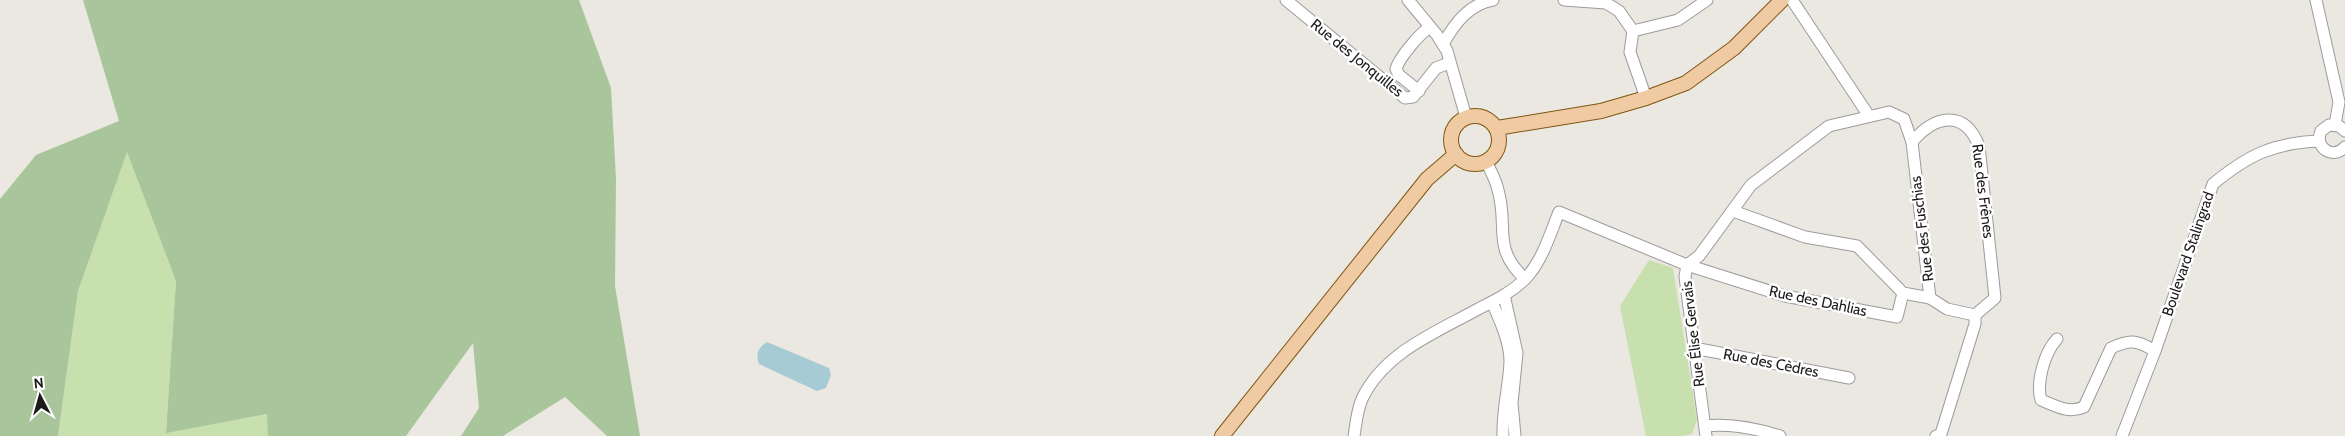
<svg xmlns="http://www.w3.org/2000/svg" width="2345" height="436" font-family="Cabin,sans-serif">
<rect width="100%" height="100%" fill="#ebe7e1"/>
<g fill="#c8e0ad">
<path d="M 127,151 L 176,281 L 166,432 L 268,414 L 268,436 L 58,436 L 78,291 Z"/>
<path d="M 1649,260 L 1673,268 L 1697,420 L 1692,434 L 1683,436 L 1646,436 L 1620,306 Z"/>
</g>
<path fill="#a9c59b" d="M 83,0 L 579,0 L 611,88 L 616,179 L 615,286 L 640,436 L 607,436 L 565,397 L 503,436 L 461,436 L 479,408 L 473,343 L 406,436 L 268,436 L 267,414 L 166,433 L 176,281 L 127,152 L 78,291 L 58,436 L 0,436 L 0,199 L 36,155 L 119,121 Z"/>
<path fill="#a7cbd4" d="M 767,342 L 829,368 L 831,375 L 826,388 L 817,391 L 759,364 C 755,355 759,346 767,342 Z"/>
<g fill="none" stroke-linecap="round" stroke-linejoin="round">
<g stroke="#9c9c9c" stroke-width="13">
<g id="minor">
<path d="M 1286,0 L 1405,98 L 1413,97 L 1436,68 L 1449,63"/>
<path d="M 1408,0 L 1437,35 L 1447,51 L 1466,117"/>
<path d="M 1564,0 L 1606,3 L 1619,11 L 1633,31 L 1630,52 L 1646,98"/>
<path d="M 1792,0 L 1869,116"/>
<path d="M 2316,0 L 2339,102 L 2335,125"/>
<path d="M 1633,31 L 1678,20 L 1707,0"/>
<path d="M 1443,44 C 1455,23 1469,4 1493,0"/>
<path d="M 1419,91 L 1399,75 L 1396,69 C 1399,58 1420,33 1430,27"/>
<path d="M 2345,131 L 2339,126 L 2329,125 L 2321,131 C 2314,148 2333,160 2345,147"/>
<path d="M 1912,142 C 1934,116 1964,108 1979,146 L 1995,298 L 1975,315"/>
<path d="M 1486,161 C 1490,170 1496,180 1498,190 C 1509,227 1491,247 1525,279"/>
<path d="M 1733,211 L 1805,237 L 1857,246 L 1903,293 L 1930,298"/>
<path d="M 1504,295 L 1517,353 L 1512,403 L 1515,436"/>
<path d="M 1492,302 C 1500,321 1510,341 1510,362 C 1509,387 1502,410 1503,436"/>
<path d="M 2057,339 C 2044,353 2036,383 2041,400 C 2056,406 2068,414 2084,407 L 2111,348 C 2130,339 2137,340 2155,351"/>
<path d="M 1694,348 L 1849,378"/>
<path d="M 1705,426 C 1731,423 1755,428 1780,436"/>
<path d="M 1354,436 C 1356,424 1357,410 1362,399 C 1384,352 1437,332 1480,308 C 1496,300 1512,292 1525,279 C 1542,262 1550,234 1559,212 L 1687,265 L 1785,296 L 1897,317 L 1903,293"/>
<path d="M 1706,436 L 1685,277 L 1687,265 L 1699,256 L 1751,185 L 1829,126 L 1889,112 L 1904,119 L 1912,142 L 1930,298 L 1947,309 L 1975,315"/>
<path d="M 1936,436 L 1941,434 L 1975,324 L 1975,315"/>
<path d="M 2122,436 L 2155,351 L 2213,184 C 2248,155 2273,143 2319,141"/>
</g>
</g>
<g stroke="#7f5612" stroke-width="16">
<g id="major">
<circle cx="1475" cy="140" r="24"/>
<path d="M 1497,128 L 1601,111 L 1646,98 L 1686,83 L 1734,48 L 1782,0"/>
<path d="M 1222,436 L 1427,179 L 1456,154"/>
</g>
</g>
<use href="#minor" stroke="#fff" stroke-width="11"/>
<use href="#major" stroke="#efcaa3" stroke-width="14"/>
</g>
<g text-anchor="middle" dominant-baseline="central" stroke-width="5" stroke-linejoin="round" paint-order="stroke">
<g font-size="15" fill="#1b1b1b" stroke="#fff">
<text transform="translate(1357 58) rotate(39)">Rue des Jonquilles</text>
<text transform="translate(1983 191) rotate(83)">Rue des Frênes</text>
<text transform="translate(1922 229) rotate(-97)">Rue des Fuschias</text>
<text transform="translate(2188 254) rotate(-71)">Boulevard Stalingrad</text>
<text transform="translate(1818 301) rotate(12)">Rue des Dahlias</text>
<text transform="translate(1693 334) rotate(-97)">Rue Élise Gervais</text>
<text transform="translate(1771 363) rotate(11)">Rue des Cèdres</text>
</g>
</g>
<g transform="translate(40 396) rotate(354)" stroke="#ffffff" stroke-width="4" paint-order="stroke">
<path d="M0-4L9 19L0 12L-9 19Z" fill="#1b1b1b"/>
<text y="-8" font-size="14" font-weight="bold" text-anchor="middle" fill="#1b1b1b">N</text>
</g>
</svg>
